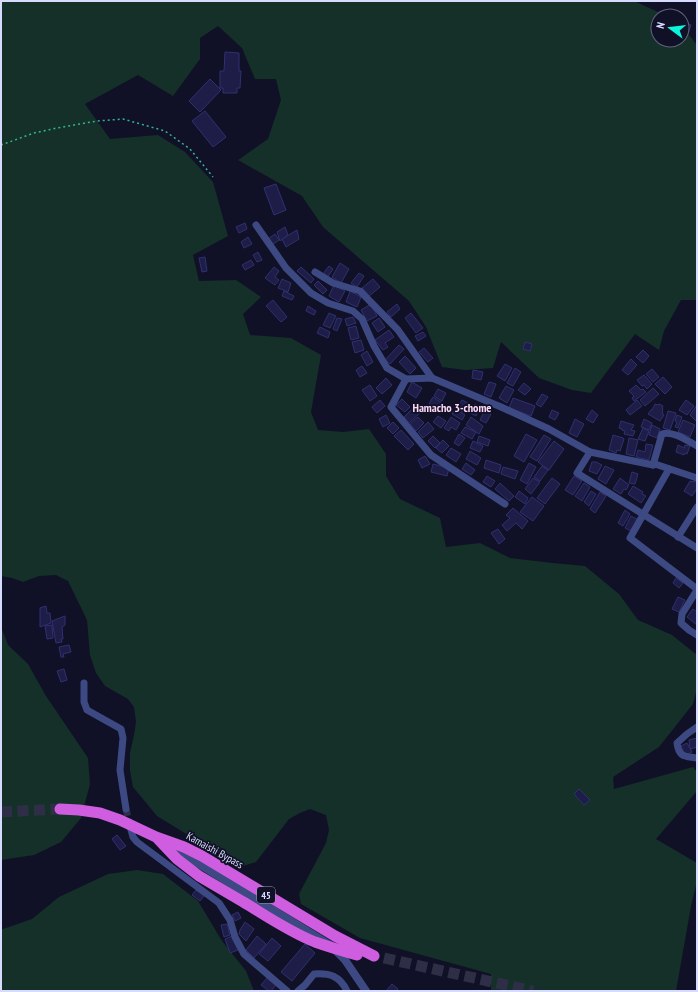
<svg xmlns="http://www.w3.org/2000/svg" width="698" height="992" font-family="'PT Sans Narrow',sans-serif">
<rect width="100%" height="100%" fill="#101126"/>
<g fill="#143029">
<path d="M 1,1 L 634,1 L 667,16 L 658,16 L 658,40 L 682,40 L 682,26 L 697,45 L 697,300 L 681,300 L 664,331 L 659,350 L 635,334 L 591,393 L 572,390 L 539,378 L 501,342 L 493,368 L 465,370 L 442,367 L 426,327 L 409,301 L 323,227 L 302,196 L 238,160 L 268,139 L 281,100 L 276,79 L 255,79 L 242,48 L 218,26 L 200,38 L 200,59 L 173,96 L 138,75 L 85,104 L 110,139 L 158,135 L 185,152 L 213,182 L 228,236 L 193,255 L 199,281 L 236,280 L 261,297 L 243,314 L 250,335 L 291,338 L 321,355 L 311,412 L 318,430 L 343,432 L 369,429 L 386,454 L 386,476 L 400,499 L 440,518 L 446,547 L 480,543 L 510,558 L 553,563 L 585,566 L 619,594 L 638,620 L 672,635 L 697,655 L 697,688 L 693,704 L 659,747 L 613,777 L 614,789 L 693,767 L 697,772 L 697,791 L 656,839 L 697,863 L 697,881 L 691,906 L 676,991 L 491,991 L 491,974 L 360,938 L 301,904 L 299,894 L 326,843 L 329,830 L 326,815 L 310,809 L 300,813 L 289,819 L 256,862 L 240,867 L 157,816 L 133,787 L 130,771 L 130,753 L 134,735 L 136,722 L 134,707 L 128,699 L 105,686 L 96,673 L 90,655 L 87,620 L 68,581 L 56,575 L 39,576 L 23,582 L 12,578 L 1,576 Z"/>
<path d="M 1,627 L 8,645 L 28,664 L 46,696 L 88,758 L 90,784 L 81,818 L 61,842 L 34,855 L 1,860 Z"/>
<path d="M 137,870 L 163,874 L 198,901 L 222,941 L 246,971 L 254,991 L 1,991 L 1,929 L 3,929 L 32,919 L 59,897 L 108,874 Z"/>
</g>
<g fill="#1d1d47" stroke="#303072">
<path d="M 684,22 L 691,25 L 687,37 L 682,35 L 682,27 Z"/>
<path d="M 225,52 L 239,53 L 239,71 L 241,71 L 240,88 L 237,88 L 237,93 L 223,93 L 223,88 L 220,88 L 220,71 L 224,71 Z"/>
<path d="M 210,79 L 221,90 L 200,112 L 189,101 Z"/>
<path d="M 205,111 L 226,137 L 213,147 L 192,121 Z"/>
<path d="M 276,184 L 286,210 L 274,215 L 264,188 Z"/>
<path d="M 245,223 L 247,229 L 239,233 L 236,227 Z"/>
<path d="M 285,227 L 288,235 L 280,241 L 277,232 Z"/>
<path d="M 297,230 L 299,239 L 286,247 L 282,239 Z"/>
<path d="M 275,234 L 279,240 L 272,245 L 268,239 Z"/>
<path d="M 248,237 L 252,244 L 244,248 L 241,242 Z"/>
<path d="M 258,252 L 262,260 L 257,262 L 253,255 Z"/>
<path d="M 205,257 L 207,271 L 202,272 L 199,258 Z"/>
<path d="M 251,260 L 254,265 L 245,270 L 242,265 Z"/>
<path d="M 340,263 L 349,269 L 341,283 L 332,277 Z"/>
<path d="M 329,266 L 333,269 L 327,278 L 323,274 Z"/>
<path d="M 274,267 L 279,271 L 275,277 L 279,280 L 275,285 L 265,278 Z"/>
<path d="M 301,267 L 314,279 L 311,283 L 297,271 Z"/>
<path d="M 359,273 L 364,276 L 357,287 L 351,283 Z"/>
<path d="M 282,279 L 291,283 L 288,292 L 278,288 Z"/>
<path d="M 373,279 L 380,287 L 369,296 L 362,288 Z"/>
<path d="M 318,281 L 327,290 L 323,294 L 314,285 Z"/>
<path d="M 334,285 L 345,291 L 339,302 L 329,296 Z"/>
<path d="M 284,291 L 294,296 L 292,300 L 282,296 Z"/>
<path d="M 350,291 L 361,297 L 357,307 L 346,302 Z"/>
<path d="M 273,300 L 287,317 L 281,322 L 266,306 Z"/>
<path d="M 371,304 L 377,316 L 367,321 L 361,310 Z"/>
<path d="M 397,304 L 400,309 L 391,317 L 387,312 Z"/>
<path d="M 308,306 L 316,311 L 314,315 L 306,311 Z"/>
<path d="M 329,313 L 336,316 L 330,328 L 323,325 Z"/>
<path d="M 411,313 L 423,328 L 416,333 L 405,318 Z"/>
<path d="M 353,317 L 356,323 L 347,326 L 345,319 Z"/>
<path d="M 337,318 L 342,319 L 337,331 L 333,329 Z"/>
<path d="M 379,318 L 385,327 L 378,332 L 372,323 Z"/>
<path d="M 356,326 L 359,338 L 351,340 L 348,328 Z"/>
<path d="M 320,327 L 330,332 L 328,338 L 317,333 Z"/>
<path d="M 389,330 L 394,337 L 385,343 L 388,347 L 383,350 L 375,340 Z"/>
<path d="M 423,332 L 426,336 L 418,341 L 415,336 Z"/>
<path d="M 361,340 L 364,350 L 355,353 L 352,342 Z"/>
<path d="M 525,342 L 532,344 L 530,351 L 523,349 Z"/>
<path d="M 399,345 L 404,349 L 390,364 L 385,360 Z"/>
<path d="M 424,348 L 433,358 L 428,362 L 419,352 Z"/>
<path d="M 643,350 L 649,356 L 643,363 L 636,357 Z"/>
<path d="M 367,351 L 373,362 L 367,366 L 361,355 Z"/>
<path d="M 405,356 L 416,368 L 410,374 L 399,362 Z"/>
<path d="M 631,359 L 637,365 L 628,375 L 622,370 Z"/>
<path d="M 505,364 L 512,368 L 505,381 L 497,376 Z"/>
<path d="M 362,366 L 367,373 L 360,377 L 356,370 Z"/>
<path d="M 515,368 L 521,372 L 513,386 L 507,383 Z"/>
<path d="M 652,369 L 659,377 L 653,382 L 646,374 Z"/>
<path d="M 473,370 L 483,372 L 481,380 L 472,378 Z"/>
<path d="M 644,375 L 652,384 L 647,389 L 644,385 L 642,386 L 637,380 Z"/>
<path d="M 663,377 L 672,387 L 665,394 L 655,384 Z"/>
<path d="M 386,378 L 392,385 L 382,394 L 376,388 Z"/>
<path d="M 412,382 L 422,388 L 416,398 L 407,392 Z"/>
<path d="M 489,382 L 496,384 L 491,397 L 484,394 Z"/>
<path d="M 524,383 L 531,389 L 525,395 L 518,390 Z"/>
<path d="M 370,385 L 377,396 L 370,401 L 362,390 Z"/>
<path d="M 636,385 L 641,390 L 643,389 L 646,392 L 634,401 L 632,398 L 634,396 L 629,391 Z"/>
<path d="M 506,386 L 514,390 L 507,403 L 499,398 Z"/>
<path d="M 653,388 L 659,394 L 645,406 L 640,400 Z"/>
<path d="M 438,389 L 446,393 L 442,401 L 434,396 Z"/>
<path d="M 542,394 L 548,397 L 541,407 L 536,404 Z"/>
<path d="M 433,397 L 442,403 L 438,409 L 429,404 Z"/>
<path d="M 513,398 L 535,406 L 531,416 L 509,408 Z"/>
<path d="M 402,399 L 410,407 L 405,412 L 396,405 Z"/>
<path d="M 380,400 L 385,406 L 377,413 L 372,407 Z"/>
<path d="M 462,400 L 470,404 L 465,413 L 457,409 Z"/>
<path d="M 637,400 L 642,406 L 630,415 L 626,410 Z"/>
<path d="M 686,400 L 694,406 L 687,415 L 679,410 Z"/>
<path d="M 475,404 L 480,407 L 476,416 L 470,413 Z"/>
<path d="M 655,404 L 658,405 L 659,404 L 663,406 L 662,408 L 663,409 L 662,411 L 663,412 L 662,414 L 664,415 L 660,421 L 648,414 L 651,410 L 652,410 Z"/>
<path d="M 697,405 L 697,420 L 696,421 L 690,415 Z"/>
<path d="M 414,407 L 420,413 L 409,423 L 404,417 Z"/>
<path d="M 455,409 L 465,415 L 462,420 L 452,414 Z"/>
<path d="M 485,410 L 491,414 L 486,423 L 480,420 Z"/>
<path d="M 552,410 L 559,413 L 555,420 L 549,417 Z"/>
<path d="M 592,410 L 598,415 L 593,423 L 586,419 Z"/>
<path d="M 668,411 L 676,413 L 670,430 L 663,428 Z"/>
<path d="M 386,415 L 390,423 L 383,427 L 379,419 Z"/>
<path d="M 677,415 L 682,417 L 678,428 L 675,427 L 677,422 L 675,421 Z"/>
<path d="M 438,416 L 446,421 L 441,428 L 433,422 Z"/>
<path d="M 418,417 L 424,423 L 416,431 L 410,424 Z"/>
<path d="M 451,417 L 460,423 L 456,430 L 451,427 L 449,431 L 444,428 Z"/>
<path d="M 471,417 L 483,426 L 479,434 L 466,425 Z"/>
<path d="M 575,419 L 584,424 L 577,437 L 569,433 Z"/>
<path d="M 644,419 L 652,423 L 649,430 L 641,427 Z"/>
<path d="M 683,420 L 695,425 L 690,437 L 678,432 Z"/>
<path d="M 621,421 L 634,425 L 631,430 L 635,431 L 633,436 L 624,434 L 625,431 L 622,430 L 622,429 L 619,428 Z"/>
<path d="M 393,422 L 399,428 L 393,434 L 387,428 Z"/>
<path d="M 428,422 L 434,429 L 423,438 L 418,432 Z"/>
<path d="M 652,425 L 660,429 L 657,438 L 649,435 Z"/>
<path d="M 465,427 L 476,432 L 472,439 L 461,433 Z"/>
<path d="M 643,428 L 649,431 L 645,441 L 638,439 Z"/>
<path d="M 401,430 L 414,444 L 408,450 L 394,436 Z"/>
<path d="M 459,434 L 465,438 L 459,446 L 454,443 Z"/>
<path d="M 526,434 L 537,440 L 524,462 L 514,456 Z"/>
<path d="M 544,435 L 551,439 L 537,461 L 530,457 Z"/>
<path d="M 613,435 L 623,438 L 624,439 L 620,451 L 617,450 L 616,453 L 609,450 Z"/>
<path d="M 433,436 L 440,443 L 435,448 L 428,441 Z"/>
<path d="M 479,436 L 490,440 L 488,446 L 477,442 Z"/>
<path d="M 629,438 L 638,440 L 634,456 L 626,454 Z"/>
<path d="M 443,440 L 449,446 L 442,453 L 436,448 Z"/>
<path d="M 473,441 L 483,446 L 480,452 L 470,448 Z"/>
<path d="M 554,441 L 564,449 L 549,470 L 538,462 Z"/>
<path d="M 646,444 L 653,445 L 649,460 L 636,457 L 638,450 L 645,452 Z"/>
<path d="M 678,445 L 684,448 L 685,445 L 690,446 L 687,454 L 685,453 L 684,455 L 676,452 Z"/>
<path d="M 451,448 L 461,454 L 456,462 L 446,455 Z"/>
<path d="M 470,451 L 481,458 L 477,465 L 466,459 Z"/>
<path d="M 425,456 L 430,464 L 422,468 L 418,460 Z"/>
<path d="M 486,460 L 501,465 L 499,473 L 484,468 Z"/>
<path d="M 592,462 L 596,462 L 602,465 L 597,474 L 589,471 Z"/>
<path d="M 466,463 L 475,470 L 471,475 L 462,469 Z"/>
<path d="M 529,463 L 536,467 L 527,484 L 520,480 Z"/>
<path d="M 433,464 L 449,468 L 447,476 L 431,472 Z"/>
<path d="M 542,466 L 548,470 L 540,481 L 534,477 Z"/>
<path d="M 605,466 L 614,470 L 606,484 L 598,479 Z"/>
<path d="M 503,467 L 518,471 L 515,479 L 501,474 Z"/>
<path d="M 632,472 L 638,474 L 635,484 L 629,483 Z"/>
<path d="M 487,476 L 495,481 L 491,487 L 483,482 Z"/>
<path d="M 574,476 L 582,481 L 573,495 L 565,490 Z"/>
<path d="M 533,478 L 540,482 L 531,494 L 525,489 Z"/>
<path d="M 552,478 L 560,484 L 545,504 L 537,498 Z"/>
<path d="M 620,478 L 629,485 L 626,490 L 624,489 L 621,494 L 613,489 Z"/>
<path d="M 690,481 L 693,482 L 694,481 L 697,483 L 697,491 L 696,490 L 692,496 L 684,491 Z"/>
<path d="M 500,483 L 514,496 L 509,501 L 495,489 Z"/>
<path d="M 584,483 L 590,487 L 582,501 L 575,496 Z"/>
<path d="M 633,486 L 643,492 L 642,494 L 646,496 L 641,503 L 628,494 Z"/>
<path d="M 519,491 L 528,498 L 525,504 L 515,497 Z"/>
<path d="M 591,491 L 596,494 L 589,506 L 584,502 Z"/>
<path d="M 600,492 L 606,496 L 595,513 L 590,509 Z"/>
<path d="M 532,497 L 544,506 L 533,521 L 520,512 Z"/>
<path d="M 513,508 L 528,521 L 522,529 L 516,523 L 507,531 L 502,525 L 510,518 L 506,515 Z"/>
<path d="M 625,510 L 630,514 L 623,526 L 618,523 Z"/>
<path d="M 631,516 L 637,519 L 631,531 L 625,528 Z"/>
<path d="M 498,529 L 505,539 L 499,544 L 491,533 Z"/>
<path d="M 676,578 L 683,583 L 679,588 L 673,583 Z"/>
<path d="M 678,597 L 685,600 L 679,612 L 672,609 Z"/>
<path d="M 46,606 L 47,613 L 50,613 L 51,623 L 40,627 L 40,608 Z"/>
<path d="M 693,609 L 697,612 L 697,625 L 687,617 Z"/>
<path d="M 65,616 L 65,625 L 62,627 L 63,639 L 61,639 L 62,642 L 56,643 L 52,621 Z"/>
<path d="M 52,625 L 53,638 L 47,639 L 45,626 Z"/>
<path d="M 69,645 L 71,652 L 63,654 L 64,657 L 61,657 L 59,647 Z"/>
<path d="M 64,669 L 67,680 L 61,682 L 57,671 Z"/>
<path d="M 697,738 L 697,747 L 690,749 L 689,740 Z"/>
<path d="M 687,743 L 692,752 L 685,755 L 681,746 Z"/>
<path d="M 579,789 L 590,800 L 584,805 L 574,794 Z"/>
<path d="M 117,835 L 126,846 L 120,850 L 112,839 Z"/>
<path d="M 196,890 L 204,896 L 200,901 L 192,895 Z"/>
<path d="M 238,912 L 241,918 L 235,921 L 232,915 Z"/>
<path d="M 245,922 L 254,929 L 246,941 L 239,934 L 240,930 Z"/>
<path d="M 227,924 L 230,935 L 224,937 L 221,925 Z"/>
<path d="M 232,936 L 238,950 L 230,953 L 225,939 Z"/>
<path d="M 257,936 L 266,944 L 254,958 L 246,950 Z"/>
<path d="M 272,938 L 281,946 L 268,961 L 259,954 Z"/>
<path d="M 305,944 L 315,953 L 292,981 L 281,972 Z"/>
<path d="M 267,978 L 276,985 L 271,991 L 269,991 L 261,985 Z"/>
<path d="M 392,984 L 398,989 L 396,991 L 386,991 Z"/>
</g>
<g fill="none" stroke-linecap="round" stroke-linejoin="round">
<path stroke="#2e2f46" stroke-width="7" stroke-dasharray="7 3.5" stroke-linecap="butt" d="M 126,809 L 130,826"/>
<g stroke="#2e2f46" stroke-width="11" stroke-dasharray="11 5.5" stroke-linecap="butt">
<path d="M 1,812 L 60,809"/>
<path d="M 384,958 L 533,991"/>
</g>
<path stroke="#35b493" stroke-width="1.5" stroke-dasharray="2 3" stroke-linecap="butt" d="M 1,145 L 34,133 L 57,128 L 97,121 L 123,119 L 165,131 L 190,149 L 213,177"/>
<g stroke="#3d4983" stroke-width="7">
<path d="M 256,225 L 286,268 L 311,293 L 328,303 L 353,311 L 362,319 L 374,346 L 387,368 L 406,379"/>
<path d="M 315,272 L 333,283 L 360,291 L 398,330 L 432,378"/>
<path d="M 590,452 L 577,473 L 697,548"/>
<path d="M 653,465 L 662,434 C 672,430 688,441 697,446"/>
<path d="M 669,469 L 630,538 L 697,589"/>
<path d="M 505,504 L 431,455 L 391,407 L 406,379 L 432,378 L 501,407 L 549,429 L 590,452 L 653,465 L 655,464 L 697,478"/>
<path d="M 678,537 L 697,507"/>
<path d="M 697,590 L 682,614 L 681,623 L 689,630 L 697,635"/>
<path d="M 84,683 L 84,702 L 87,710 L 121,729 L 123,738 L 120,770 L 126,809"/>
<path d="M 697,727 L 687,734 L 677,743 C 679,758 685,756 697,758"/>
<path d="M 130,826 L 133,837 L 137,842 L 219,903 L 230,920 L 235,937 L 244,954 L 287,991"/>
<path d="M 298,991 L 305,985 L 314,974 C 330,973 340,976 347,991"/>
</g>
<path stroke="#3d4983" stroke-width="8" d="M 168,845 L 330,945 L 345,960 L 366,991"/>
<g stroke="#ce5ddf" stroke-width="11">
<path d="M 60,809 L 79,810 L 100,813 L 120,820 L 156,837 L 184,847 L 202,856 L 335,936 L 374,956"/>
<path d="M 158,839 L 177,859 L 199,876 L 245,903"/>
</g>
<path stroke="#ce5ddf" stroke-width="11" d="M 245,903 C 268,917 290,932 315,942 C 329,947 343,951 357,955"/>
</g>
<g text-anchor="middle" dominant-baseline="central" stroke-width="3.5" stroke-linejoin="round" paint-order="stroke">
<rect fill="#101126" stroke="#9b9ebc" stroke-width="1" x="257" y="887" width="18" height="16" rx="3"/>
<g font-size="10" font-weight="bold" fill="#d7dbfd">
<text x="266" y="895">45</text>
</g>
<g font-size="11" fill="#d7dbfd" stroke="#101126">
<text transform="translate(215 850) rotate(29)">Kamaishi Bypass</text>
</g>
<g font-size="12" font-weight="bold" fill="#fed9f8" stroke="#101126">
<text x="452" y="407">Hamacho 3-chome</text>
</g>
</g>
<rect width="698" height="992" fill="none" stroke="#d7dbfd" stroke-width="4"/>
<g transform="translate(670 28) rotate(285)"><circle r="19" fill="#101126" stroke="#60627c"/>
<path d="M0-3L7 15L0 10L-7 15Z" fill="#0bf5de"/>
<text y="-6" font-size="11" font-weight="bold" text-anchor="middle" fill="#d7dbfd">N</text>
</g>
</svg>
